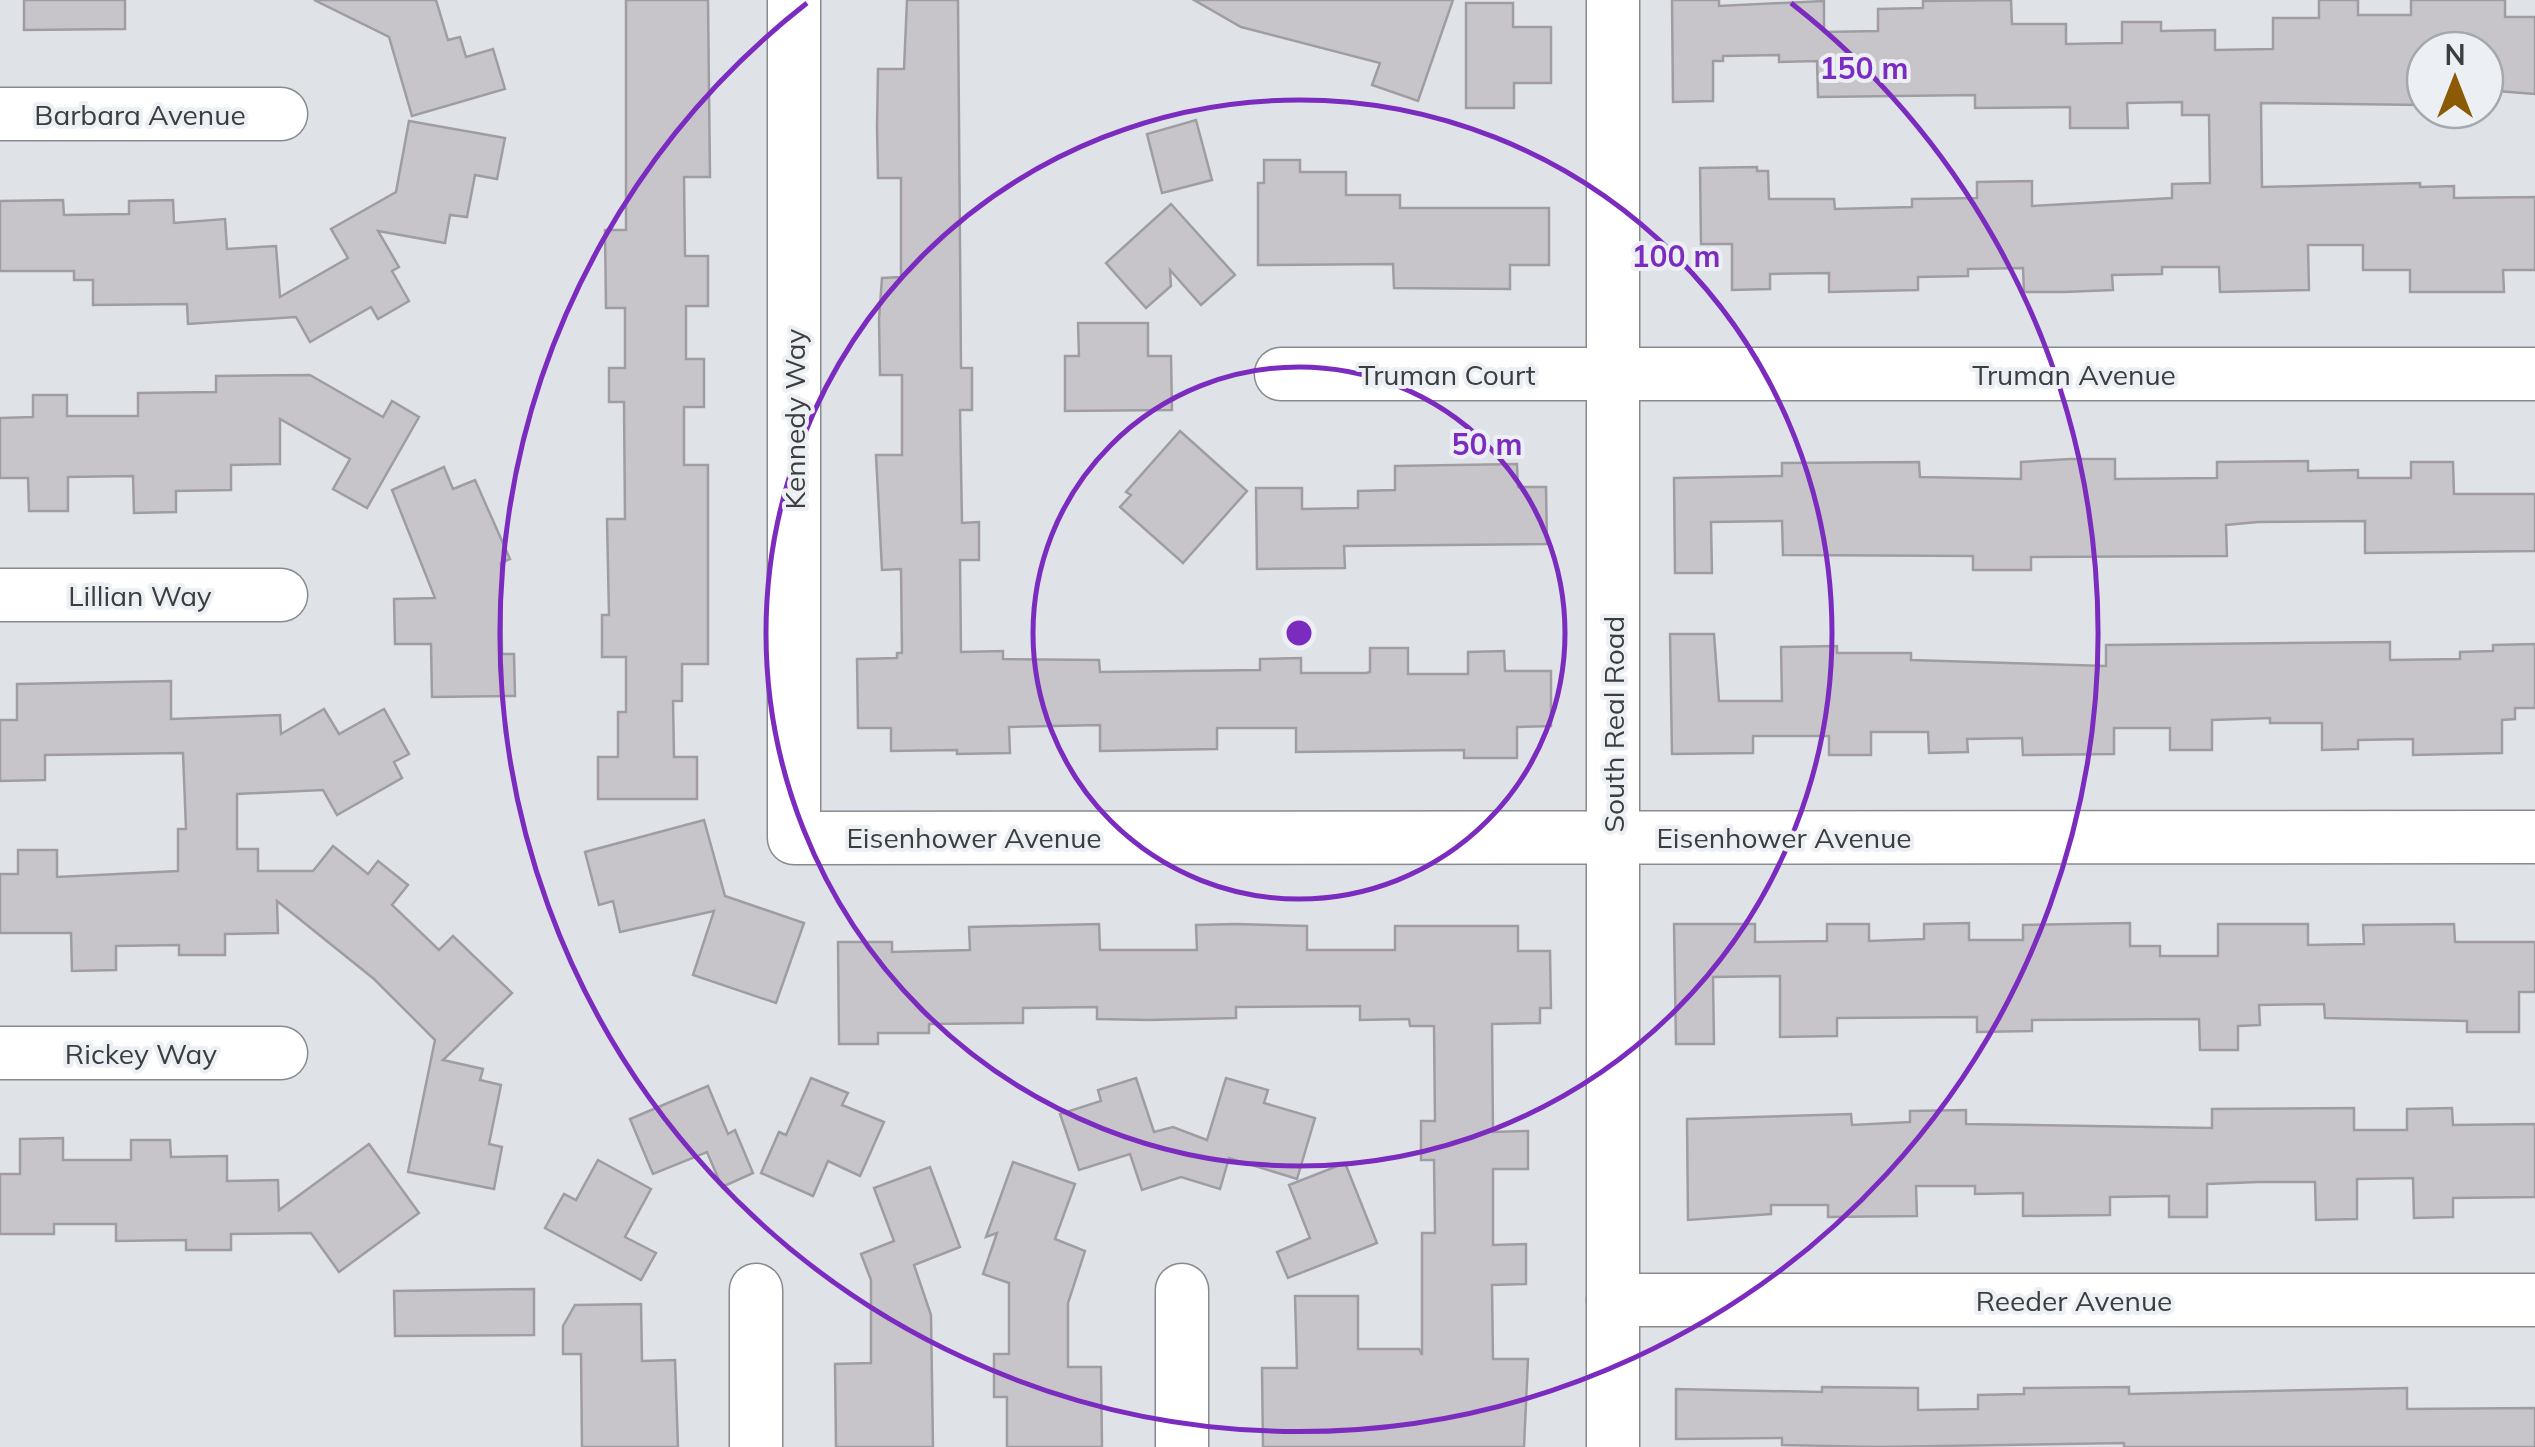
<svg xmlns="http://www.w3.org/2000/svg" width="2535" height="1447" font-family="Mulish,sans-serif">
<rect width="100%" height="100%" fill="#dfe3e8"/>
<g fill="#c8c5ca" stroke="#a09da2" stroke-width="2.5">
<path d="M 24,0 L 125,0 L 125,29 L 24,30 Z"/>
<path d="M 314,0 L 436,0 L 448,40 L 460,37 L 466,57 L 493,49 L 505,89 L 412,116 L 389,37 Z"/>
<path d="M 626,0 L 708,0 L 710,177 L 684,177 L 685,256 L 708,256 L 708,306 L 686,306 L 686,359 L 704,359 L 704,407 L 684,407 L 684,465 L 708,465 L 708,664 L 682,664 L 682,701 L 673,701 L 674,757 L 697,757 L 697,799 L 598,799 L 598,757 L 618,757 L 618,712 L 626,712 L 626,657 L 602,657 L 602,615 L 609,615 L 607,519 L 625,519 L 624,402 L 609,402 L 609,368 L 625,368 L 625,308 L 606,308 L 605,230 L 626,230 Z"/>
<path d="M 907,0 L 958,0 L 961,368 L 972,368 L 972,410 L 960,410 L 962,523 L 979,522 L 979,560 L 960,560 L 961,652 L 1003,651 L 1003,659 L 1099,660 L 1100,672 L 1260,670 L 1260,659 L 1301,658 L 1301,673 L 1366,673 L 1370,672 L 1370,648 L 1408,648 L 1408,674 L 1468,674 L 1468,652 L 1504,651 L 1505,671 L 1551,671 L 1551,726 L 1517,727 L 1517,758 L 1464,758 L 1464,750 L 1296,752 L 1296,728 L 1217,728 L 1217,749 L 1100,751 L 1100,725 L 1009,727 L 1010,753 L 957,754 L 957,750 L 891,751 L 891,728 L 858,728 L 857,659 L 897,658 L 897,653 L 902,653 L 901,569 L 882,570 L 876,455 L 902,455 L 902,375 L 880,375 L 879,319 L 882,278 L 901,277 L 901,178 L 878,178 L 877,127 L 878,69 L 904,69 Z"/>
<path d="M 1194,0 L 1453,0 L 1418,101 L 1372,85 L 1380,63 L 1241,27 Z"/>
<path d="M 1672,0 L 1719,0 L 1719,6 L 1824,1 L 1824,32 L 1878,31 L 1878,9 L 1923,8 L 1923,1 L 2011,0 L 2012,24 L 2066,24 L 2066,44 L 2122,43 L 2122,22 L 2161,22 L 2161,31 L 2215,30 L 2215,50 L 2273,49 L 2273,18 L 2319,18 L 2319,0 L 2358,0 L 2358,15 L 2411,15 L 2411,0 L 2505,0 L 2505,17 L 2535,17 L 2535,94 L 2485,90 L 2485,50 L 2425,50 L 2423,105 L 2261,103 L 2262,187 L 2420,183 L 2420,187 L 2454,186 L 2454,198 L 2535,197 L 2535,270 L 2503,270 L 2504,292 L 2410,292 L 2410,270 L 2363,270 L 2363,245 L 2308,245 L 2309,290 L 2220,292 L 2219,267 L 2162,267 L 2162,274 L 2112,275 L 2113,290 L 2064,292 L 2024,292 L 2023,268 L 1968,269 L 1968,276 L 1918,277 L 1918,290 L 1829,292 L 1829,273 L 1770,274 L 1770,289 L 1732,290 L 1732,244 L 1701,244 L 1700,168 L 1757,167 L 1757,171 L 1768,171 L 1769,199 L 1834,199 L 1835,209 L 1912,207 L 1912,199 L 1977,198 L 1977,182 L 2032,181 L 2032,206 L 2172,198 L 2172,184 L 2210,183 L 2209,115 L 2182,115 L 2182,102 L 2127,103 L 2128,128 L 2070,128 L 2070,107 L 1975,108 L 1975,95 L 1818,97 L 1817,61 L 1779,62 L 1779,55 L 1723,56 L 1723,61 L 1713,61 L 1713,101 L 1673,102 Z"/>
<path d="M 1466,3 L 1513,3 L 1513,27 L 1551,27 L 1551,83 L 1514,83 L 1514,108 L 1466,108 Z"/>
<path d="M 1196,120 L 1212,180 L 1162,193 L 1147,134 Z"/>
<path d="M 409,121 L 505,138 L 497,179 L 475,175 L 467,217 L 450,215 L 445,243 L 378,231 L 399,267 L 392,271 L 409,301 L 378,319 L 371,307 L 310,342 L 296,317 L 188,324 L 187,304 L 93,305 L 93,280 L 74,280 L 74,271 L 0,271 L 0,201 L 63,200 L 64,215 L 129,214 L 129,201 L 173,200 L 174,223 L 225,219 L 227,249 L 276,246 L 280,297 L 348,258 L 331,229 L 396,192 Z"/>
<path d="M 1264,160 L 1300,160 L 1300,172 L 1346,172 L 1346,195 L 1400,195 L 1400,208 L 1549,208 L 1549,265 L 1510,265 L 1510,289 L 1394,288 L 1393,264 L 1258,265 L 1258,183 L 1264,183 Z"/>
<path d="M 1171,204 L 1235,275 L 1201,305 L 1170,270 L 1171,286 L 1146,308 L 1106,263 Z"/>
<path d="M 1078,323 L 1148,323 L 1148,356 L 1171,356 L 1172,410 L 1065,411 L 1065,356 L 1079,356 Z"/>
<path d="M 310,375 L 383,417 L 392,401 L 419,417 L 367,508 L 333,489 L 350,459 L 280,419 L 280,464 L 231,465 L 231,490 L 176,491 L 176,512 L 134,513 L 133,476 L 68,477 L 68,511 L 29,511 L 28,478 L 0,478 L 0,418 L 33,417 L 33,395 L 67,395 L 67,416 L 138,416 L 138,393 L 216,392 L 216,376 Z"/>
<path d="M 1180,431 L 1247,491 L 1183,563 L 1120,507 L 1131,495 L 1126,492 Z"/>
<path d="M 2070,459 L 2115,459 L 2115,479 L 2217,478 L 2217,462 L 2308,461 L 2308,471 L 2358,470 L 2358,478 L 2411,478 L 2411,462 L 2453,462 L 2454,494 L 2535,494 L 2535,551 L 2365,553 L 2365,521 L 2258,522 L 2226,525 L 2227,556 L 2031,557 L 2031,570 L 1973,570 L 1973,556 L 1783,555 L 1782,521 L 1711,522 L 1712,573 L 1675,573 L 1674,478 L 1782,476 L 1782,463 L 1919,462 L 1920,477 L 2021,479 L 2021,462 Z"/>
<path d="M 1517,464 L 1518,487 L 1546,487 L 1547,544 L 1344,546 L 1345,568 L 1257,569 L 1256,488 L 1302,488 L 1302,509 L 1358,508 L 1358,491 L 1395,490 L 1395,466 Z"/>
<path d="M 444,467 L 453,489 L 475,480 L 510,559 L 501,563 L 502,654 L 514,654 L 515,696 L 432,697 L 431,644 L 395,644 L 394,599 L 435,598 L 392,490 Z"/>
<path d="M 1670,634 L 1714,634 L 1719,701 L 1782,701 L 1781,647 L 1837,646 L 1837,653 L 1911,653 L 1911,660 L 2106,666 L 2106,645 L 2390,642 L 2390,660 L 2460,659 L 2460,652 L 2493,651 L 2493,645 L 2535,644 L 2535,708 L 2515,708 L 2515,719 L 2502,720 L 2502,753 L 2413,755 L 2413,739 L 2358,740 L 2358,749 L 2322,750 L 2322,723 L 2270,723 L 2270,718 L 2212,720 L 2212,750 L 2170,750 L 2170,728 L 2114,728 L 2114,754 L 2023,755 L 2022,738 L 1967,739 L 1968,752 L 1929,753 L 1928,732 L 1871,732 L 1871,755 L 1829,755 L 1829,736 L 1753,736 L 1753,753 L 1672,754 Z"/>
<path d="M 171,681 L 171,719 L 280,715 L 281,734 L 324,709 L 339,734 L 384,709 L 409,754 L 394,762 L 402,778 L 337,815 L 323,790 L 237,794 L 237,849 L 258,849 L 258,871 L 313,871 L 333,846 L 368,874 L 378,861 L 408,885 L 392,905 L 439,950 L 453,936 L 512,993 L 443,1060 L 483,1069 L 480,1080 L 501,1085 L 489,1144 L 502,1147 L 494,1189 L 408,1172 L 435,1040 L 374,979 L 277,901 L 278,933 L 225,934 L 225,955 L 179,955 L 179,945 L 116,946 L 116,970 L 72,971 L 71,933 L 0,933 L 0,874 L 18,874 L 18,850 L 57,850 L 57,877 L 178,871 L 178,829 L 186,829 L 183,753 L 45,755 L 45,780 L 0,781 L 0,720 L 17,720 L 17,684 Z"/>
<path d="M 704,820 L 725,896 L 804,923 L 776,1003 L 693,975 L 714,911 L 620,932 L 613,901 L 599,905 L 585,852 Z"/>
<path d="M 1969,923 L 1969,940 L 2023,940 L 2023,925 L 2130,923 L 2130,946 L 2160,946 L 2160,956 L 2218,956 L 2218,924 L 2308,924 L 2308,945 L 2364,944 L 2363,925 L 2454,924 L 2455,942 L 2535,942 L 2535,992 L 2519,992 L 2519,1032 L 2467,1032 L 2467,1021 L 2325,1018 L 2324,1004 L 2259,1005 L 2260,1025 L 2238,1026 L 2238,1050 L 2200,1050 L 2199,1019 L 2032,1020 L 2032,1031 L 1977,1032 L 1977,1017 L 1837,1018 L 1837,1036 L 1780,1037 L 1780,976 L 1713,977 L 1714,1044 L 1676,1044 L 1674,924 L 1755,924 L 1755,942 L 1827,941 L 1827,924 L 1869,924 L 1869,941 L 1924,939 L 1924,924 Z"/>
<path d="M 1099,924 L 1100,950 L 1197,950 L 1196,925 L 1235,924 L 1307,926 L 1307,950 L 1395,950 L 1395,926 L 1518,926 L 1518,951 L 1550,951 L 1551,1008 L 1540,1008 L 1540,1023 L 1492,1024 L 1493,1132 L 1528,1131 L 1528,1169 L 1493,1169 L 1493,1245 L 1526,1244 L 1526,1284 L 1492,1285 L 1493,1359 L 1528,1359 L 1524,1447 L 1263,1447 L 1262,1368 L 1297,1368 L 1295,1296 L 1358,1296 L 1358,1349 L 1419,1349 L 1422,1355 L 1422,1233 L 1435,1233 L 1434,1160 L 1421,1160 L 1421,1121 L 1435,1121 L 1434,1026 L 1410,1026 L 1409,1019 L 1360,1020 L 1360,1006 L 1236,1007 L 1236,1018 L 1149,1020 L 1097,1019 L 1097,1007 L 1023,1008 L 1023,1023 L 929,1024 L 929,1033 L 878,1033 L 878,1044 L 839,1044 L 838,942 L 892,942 L 892,952 L 970,950 L 969,927 Z"/>
<path d="M 811,1078 L 848,1093 L 842,1105 L 884,1122 L 860,1176 L 828,1161 L 813,1196 L 761,1173 L 779,1132 L 786,1135 Z"/>
<path d="M 1136,1078 L 1154,1132 L 1173,1127 L 1207,1140 L 1226,1078 L 1268,1090 L 1264,1103 L 1315,1118 L 1297,1179 L 1229,1158 L 1220,1189 L 1181,1177 L 1142,1190 L 1130,1154 L 1079,1170 L 1060,1114 L 1101,1101 L 1098,1090 Z"/>
<path d="M 708,1086 L 728,1134 L 735,1130 L 753,1173 L 722,1187 L 707,1152 L 653,1174 L 630,1119 Z"/>
<path d="M 2354,1108 L 2354,1130 L 2407,1130 L 2407,1109 L 2452,1108 L 2453,1125 L 2535,1124 L 2535,1197 L 2453,1198 L 2453,1217 L 2414,1218 L 2413,1178 L 2357,1179 L 2357,1219 L 2316,1220 L 2315,1182 L 2258,1182 L 2207,1184 L 2207,1217 L 2169,1217 L 2169,1196 L 2110,1197 L 2110,1215 L 2023,1216 L 2023,1193 L 1975,1194 L 1975,1186 L 1916,1186 L 1917,1216 L 1828,1217 L 1828,1205 L 1771,1205 L 1771,1214 L 1688,1220 L 1687,1119 L 1851,1114 L 1852,1125 L 1910,1122 L 1910,1111 L 1966,1110 L 1966,1124 L 2212,1128 L 2212,1109 Z"/>
<path d="M 63,1138 L 63,1160 L 131,1160 L 131,1140 L 170,1140 L 171,1157 L 227,1156 L 227,1181 L 278,1180 L 279,1210 L 369,1144 L 419,1213 L 339,1272 L 311,1233 L 231,1234 L 231,1250 L 186,1250 L 186,1240 L 116,1241 L 116,1224 L 54,1224 L 54,1234 L 0,1234 L 0,1174 L 20,1174 L 20,1139 Z"/>
<path d="M 598,1160 L 651,1189 L 625,1237 L 656,1253 L 641,1280 L 545,1228 L 564,1194 L 576,1200 Z"/>
<path d="M 1013,1162 L 1075,1184 L 1055,1239 L 1085,1251 L 1068,1303 L 1068,1367 L 1101,1367 L 1102,1447 L 1007,1447 L 1007,1397 L 994,1397 L 994,1354 L 1009,1354 L 1009,1283 L 983,1274 L 997,1233 L 986,1237 Z"/>
<path d="M 1345,1163 L 1377,1243 L 1288,1278 L 1277,1252 L 1310,1238 L 1289,1185 Z"/>
<path d="M 930,1167 L 960,1247 L 914,1265 L 931,1315 L 933,1447 L 836,1447 L 835,1364 L 871,1363 L 871,1280 L 861,1254 L 894,1241 L 874,1188 Z"/>
<path d="M 534,1289 L 534,1335 L 395,1336 L 394,1291 Z"/>
<path d="M 641,1304 L 642,1361 L 675,1360 L 678,1447 L 582,1447 L 581,1354 L 563,1354 L 563,1326 L 575,1305 Z"/>
<path d="M 1822,1387 L 1918,1388 L 1918,1410 L 1978,1409 L 1978,1395 L 2024,1394 L 2024,1388 L 2129,1387 L 2129,1394 L 2407,1388 L 2407,1409 L 2535,1408 L 2535,1447 L 2124,1447 L 2124,1443 L 1878,1447 L 1782,1445 L 1782,1438 L 1676,1439 L 1676,1389 L 1822,1392 Z"/>
</g>
<g fill="none" stroke-linecap="round" stroke-linejoin="round">
<g stroke="#878b8f" stroke-width="55">
<g id="minor">
<path d="M 794,0 L 794,838 L 2535,837"/>
<path d="M 1613,0 L 1613,1447"/>
<path d="M 0,114 L 281,114"/>
<path d="M 1281,374 L 2535,374"/>
<path d="M 0,595 L 281,595"/>
<path d="M 0,1053 L 281,1053"/>
<path d="M 756,1290 L 756,1447"/>
<path d="M 1182,1290 L 1182,1447"/>
<path d="M 1613,1300 L 2535,1300"/>
</g>
</g>
<use href="#minor" stroke="#fff" stroke-width="52"/>
</g>
<g fill="none" stroke="#7b2cbf" stroke-width="5">
<circle cx="1299" cy="633" r="266"/>
<circle cx="1299" cy="633" r="533"/>
<path d="M1791 3A799 799 0 1 1 807 3"/>
</g>
<g text-anchor="middle" dominant-baseline="central" stroke-width="8" stroke-linejoin="round" paint-order="stroke">
<g font-size="28" fill="#3b3d3f" stroke="#ecf0f5">
<text x="140" y="114">Barbara Avenue</text>
<text x="1447" y="374">Truman Court</text>
<text x="2074" y="374">Truman Avenue</text>
<text transform="translate(794 419) rotate(-90)">Kennedy Way</text>
<text x="140" y="595">Lillian Way</text>
<text transform="translate(1613 724) rotate(-90)">South Real Road</text>
<text x="974" y="837">Eisenhower Avenue</text>
<text x="1784" y="837">Eisenhower Avenue</text>
<text x="141" y="1053">Rickey Way</text>
<text x="2074" y="1300">Reeder Avenue</text>
</g>
</g>
<circle cx="1299" cy="633" r="15" fill="#7b2cbf" stroke="#ecf0f5" stroke-width="5"/>
<g font-size="30" text-anchor="middle" font-weight="bold" fill="#7b2cbf" stroke="#ecf0f5" stroke-width="8" stroke-linejoin="round" paint-order="stroke">
<text x="1864" y="79">150 m</text>
<text x="1676" y="267">100 m</text>
<text x="1487" y="455">50 m</text>
</g>
<g transform="translate(2455 80)"><circle r="48" fill="#ecf0f5" stroke="#a5a8ac" stroke-width="2.5"/>
<path d="M0-8L18 38L0 25L-18 38Z" fill="#8c5905"/>
<text y="-15" font-size="28" font-weight="bold" text-anchor="middle" fill="#3b3d3f">N</text>
</g>
</svg>
